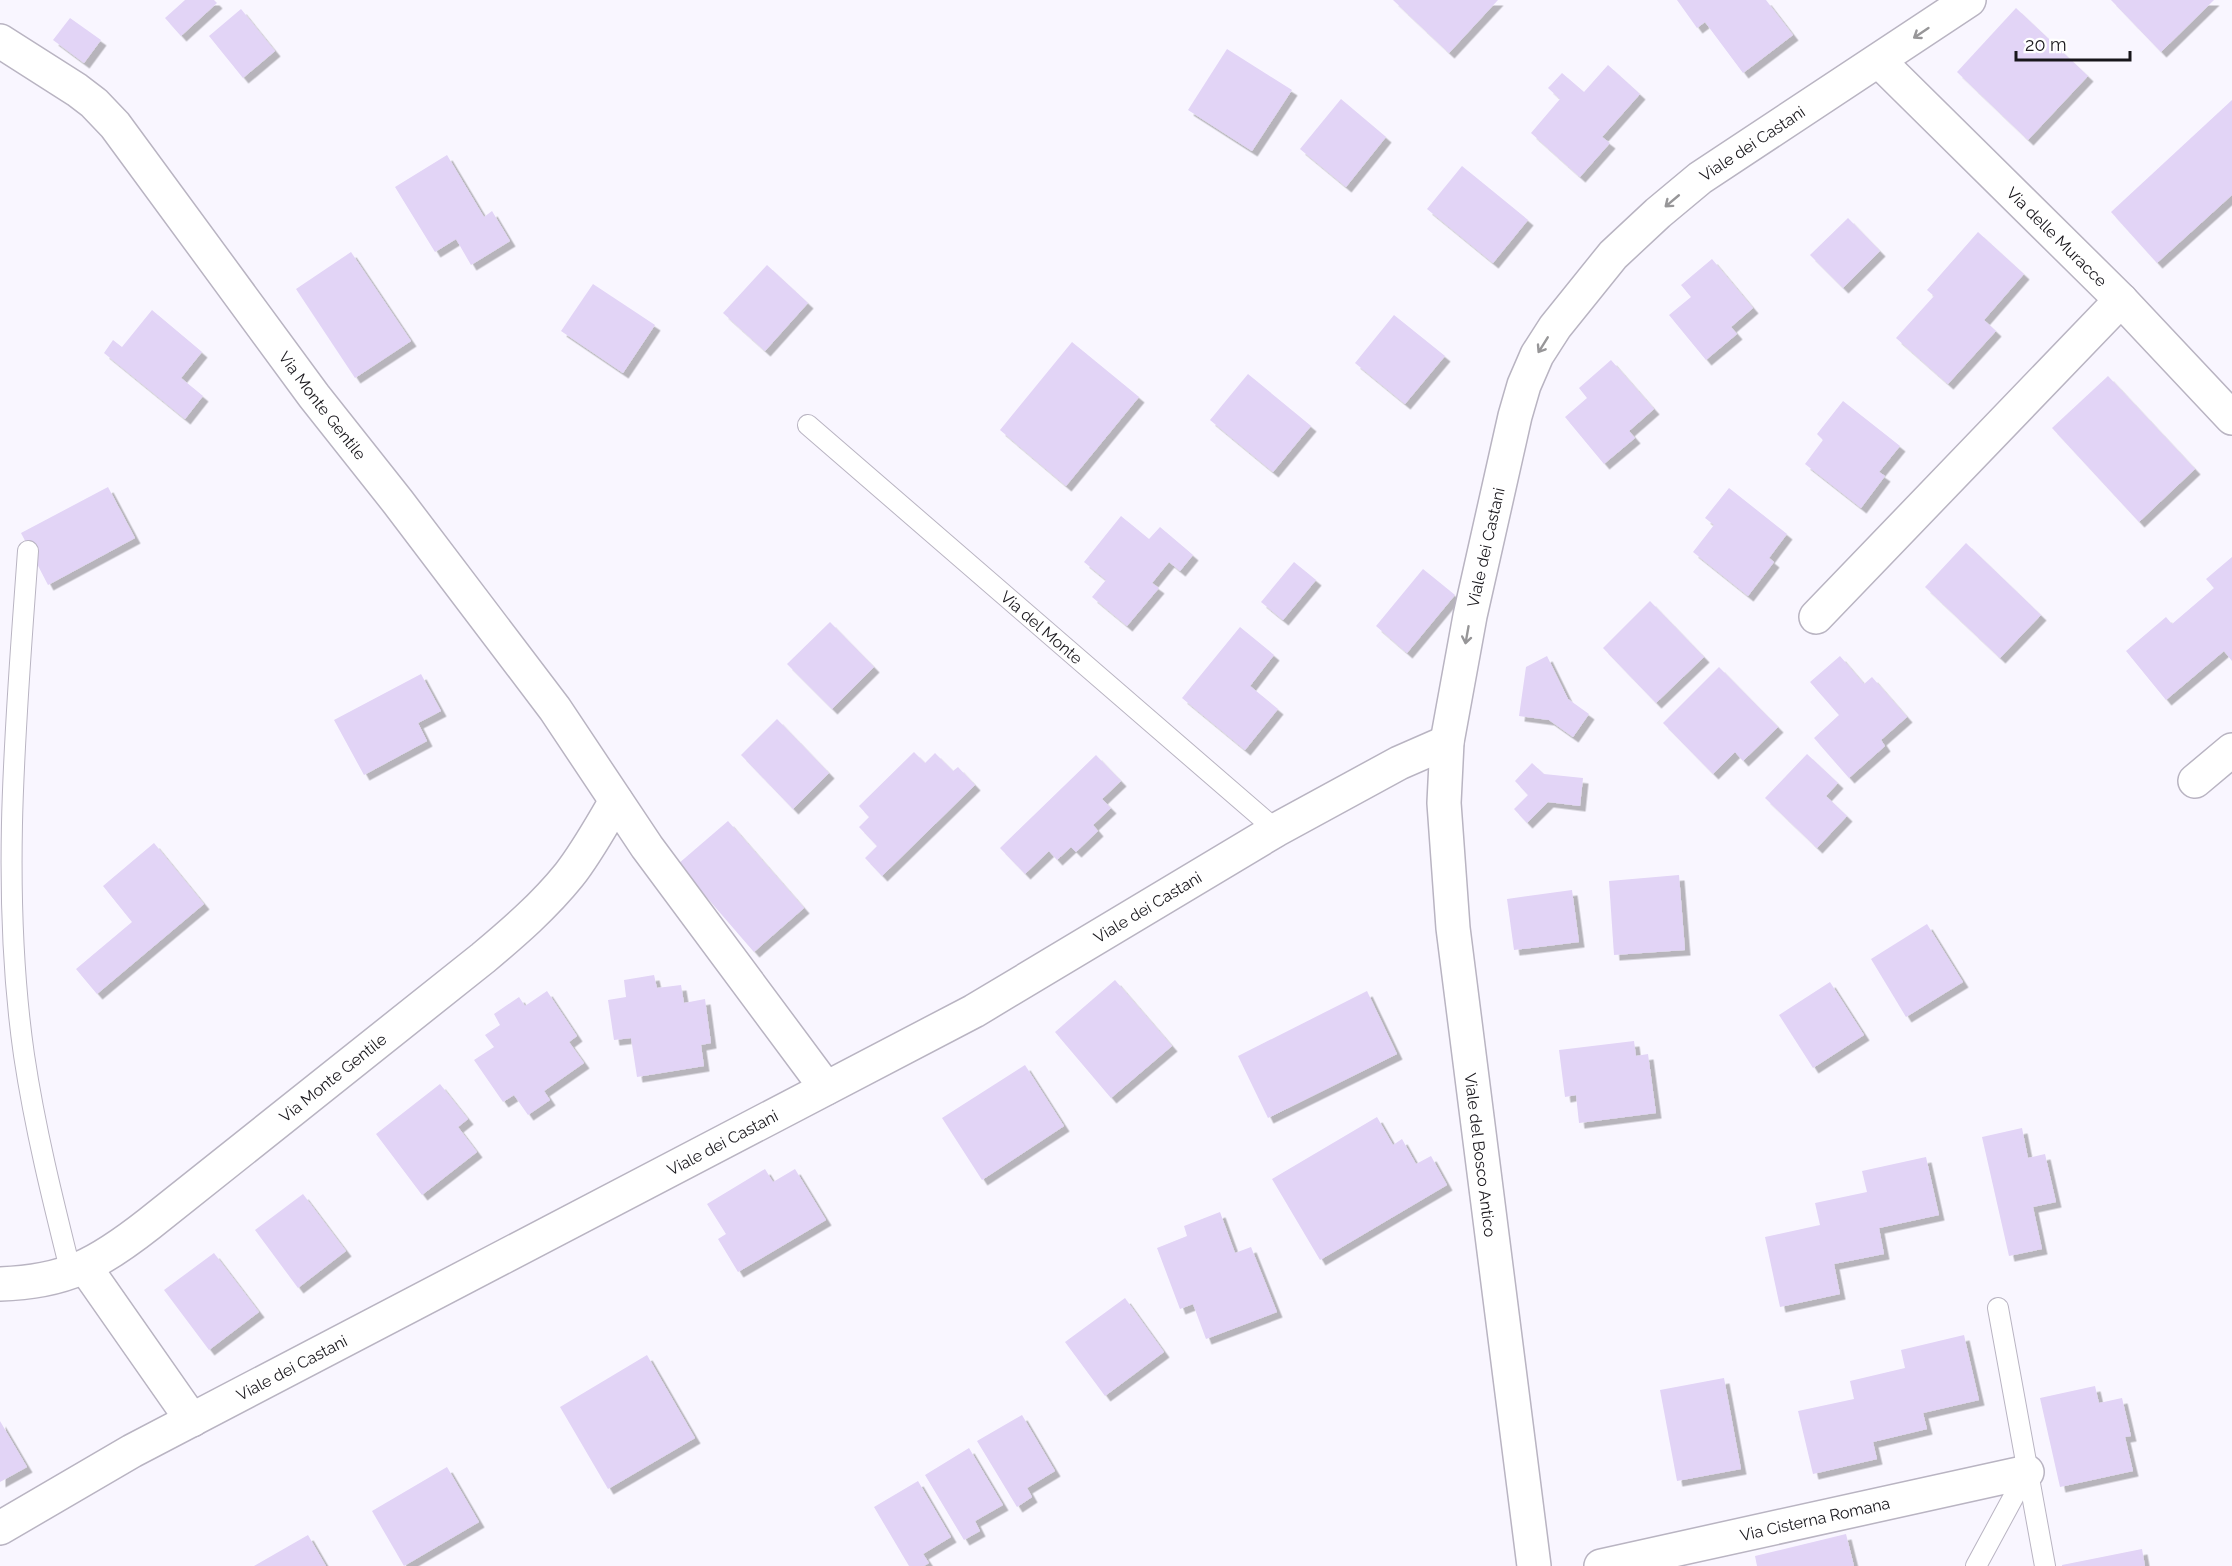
<svg xmlns="http://www.w3.org/2000/svg" width="2232" height="1566" font-family="Raleway,sans-serif">
<defs>
<filter id="shadow"><feDropShadow dx="5.5" dy="5.5" stdDeviation="0" flood-color="#0004"/></filter>
</defs>
<rect width="100%" height="100%" fill="#f9f6ff"/>
<g fill="#e2d4f6" filter="url(#shadow)">
<path d="M 185,0 L 214,0 L 217,3 L 181,36 L 165,18 Z"/>
<path d="M 1393,0 L 1498,0 L 1449,53 Z"/>
<path d="M 1677,0 L 1766,0 L 1793,35 L 1743,73 L 1705,22 L 1697,28 Z"/>
<path d="M 2111,0 L 2214,0 L 2161,52 Z"/>
<path d="M 2016,8 L 2088,76 L 2028,140 L 1957,72 Z"/>
<path d="M 241,9 L 275,51 L 243,78 L 209,36 Z"/>
<path d="M 70,18 L 101,40 L 84,63 L 53,40 Z"/>
<path d="M 1227,49 L 1292,90 L 1252,151 L 1188,110 Z"/>
<path d="M 1608,65 L 1640,94 L 1602,137 L 1610,143 L 1580,177 L 1531,133 L 1560,99 L 1548,88 L 1562,73 L 1584,92 Z"/>
<path d="M 1341,99 L 1386,137 L 1346,187 L 1300,149 Z"/>
<path d="M 2232,100 L 2232,195 L 2157,263 L 2111,212 Z"/>
<path d="M 447,155 L 484,217 L 492,211 L 510,241 L 471,265 L 456,239 L 435,252 L 395,187 Z"/>
<path d="M 1462,166 L 1528,220 L 1493,263 L 1427,209 Z"/>
<path d="M 1848,218 L 1880,251 L 1843,288 L 1810,255 Z"/>
<path d="M 1978,232 L 2024,274 L 1984,320 L 1996,331 L 1948,384 L 1896,338 L 1934,296 L 1927,290 Z"/>
<path d="M 351,252 L 411,341 L 355,378 L 296,289 Z"/>
<path d="M 1712,259 L 1753,308 L 1731,327 L 1737,334 L 1706,360 L 1669,315 L 1691,297 L 1681,285 Z"/>
<path d="M 767,265 L 808,303 L 765,351 L 723,313 Z"/>
<path d="M 593,284 L 655,325 L 623,373 L 561,331 Z"/>
<path d="M 152,310 L 202,352 L 181,378 L 203,396 L 185,419 L 104,353 L 113,340 L 122,347 Z"/>
<path d="M 1394,315 L 1445,356 L 1405,404 L 1355,363 Z"/>
<path d="M 1072,342 L 1139,397 L 1066,486 L 1000,430 Z"/>
<path d="M 1611,360 L 1654,409 L 1629,431 L 1635,438 L 1604,464 L 1565,417 L 1587,398 L 1579,388 Z"/>
<path d="M 1248,374 L 1311,426 L 1273,472 L 1210,420 Z"/>
<path d="M 2108,376 L 2195,469 L 2139,522 L 2052,428 Z"/>
<path d="M 1843,401 L 1900,446 L 1879,472 L 1885,476 L 1861,508 L 1805,464 L 1823,440 L 1817,434 Z"/>
<path d="M 108,487 L 135,538 L 48,585 L 21,533 Z"/>
<path d="M 1729,488 L 1787,534 L 1769,558 L 1774,562 L 1748,596 L 1693,552 L 1714,525 L 1705,518 Z"/>
<path d="M 1121,516 L 1149,539 L 1160,527 L 1193,555 L 1180,571 L 1169,562 L 1152,583 L 1159,588 L 1127,626 L 1092,597 L 1106,580 L 1084,562 Z"/>
<path d="M 1966,543 L 2041,615 L 2000,658 L 1925,587 Z"/>
<path d="M 2232,557 L 2232,661 L 2224,651 L 2166,700 L 2126,651 L 2166,617 L 2172,624 L 2214,588 L 2206,579 Z"/>
<path d="M 1294,562 L 1316,580 L 1283,620 L 1261,602 Z"/>
<path d="M 1423,569 L 1455,595 L 1407,653 L 1376,626 Z"/>
<path d="M 1650,601 L 1704,657 L 1656,703 L 1603,648 Z"/>
<path d="M 830,622 L 874,667 L 832,709 L 787,664 Z"/>
<path d="M 1240,627 L 1274,655 L 1250,686 L 1278,709 L 1245,750 L 1182,698 Z"/>
<path d="M 1547,656 L 1568,699 L 1589,714 L 1573,737 L 1549,720 L 1519,716 L 1526,667 Z"/>
<path d="M 1840,656 L 1864,684 L 1872,677 L 1907,717 L 1881,740 L 1885,746 L 1849,778 L 1814,738 L 1839,715 L 1810,682 Z"/>
<path d="M 1719,667 L 1778,727 L 1743,761 L 1735,752 L 1713,774 L 1663,723 Z"/>
<path d="M 421,674 L 441,711 L 418,723 L 427,741 L 364,775 L 334,720 Z"/>
<path d="M 777,719 L 829,773 L 793,809 L 741,755 Z"/>
<path d="M 914,752 L 925,763 L 935,753 L 953,771 L 958,767 L 975,785 L 882,876 L 865,858 L 877,846 L 859,827 L 869,817 L 859,806 Z"/>
<path d="M 1807,754 L 1838,783 L 1826,796 L 1847,816 L 1817,848 L 1765,798 Z"/>
<path d="M 1096,755 L 1121,781 L 1102,799 L 1111,808 L 1093,825 L 1098,831 L 1076,852 L 1071,847 L 1057,860 L 1049,851 L 1025,874 L 1000,848 Z"/>
<path d="M 1532,763 L 1544,774 L 1583,778 L 1580,806 L 1548,802 L 1527,823 L 1514,809 L 1528,795 L 1515,781 Z"/>
<path d="M 728,821 L 804,908 L 754,952 L 678,864 Z"/>
<path d="M 154,843 L 204,904 L 97,994 L 76,969 L 132,922 L 103,886 Z"/>
<path d="M 1679,875 L 1685,950 L 1614,955 L 1609,881 Z"/>
<path d="M 1572,890 L 1579,942 L 1514,950 L 1507,899 Z"/>
<path d="M 1927,924 L 1963,982 L 1906,1017 L 1871,959 Z"/>
<path d="M 654,975 L 657,988 L 681,985 L 684,1003 L 705,999 L 711,1043 L 701,1045 L 704,1066 L 637,1077 L 631,1038 L 614,1040 L 608,1000 L 626,997 L 624,980 Z"/>
<path d="M 1115,980 L 1172,1046 L 1111,1098 L 1055,1032 Z"/>
<path d="M 1830,982 L 1864,1035 L 1813,1068 L 1779,1015 Z"/>
<path d="M 547,991 L 577,1036 L 569,1042 L 584,1063 L 544,1091 L 550,1100 L 528,1115 L 514,1095 L 503,1102 L 474,1060 L 494,1047 L 485,1035 L 500,1025 L 494,1014 L 519,997 L 525,1006 Z"/>
<path d="M 1367,991 L 1397,1054 L 1268,1118 L 1238,1056 Z"/>
<path d="M 1634,1041 L 1636,1056 L 1648,1054 L 1656,1113 L 1579,1123 L 1576,1095 L 1565,1097 L 1559,1050 Z"/>
<path d="M 1025,1065 L 1064,1126 L 982,1180 L 942,1118 Z"/>
<path d="M 440,1084 L 468,1119 L 458,1127 L 477,1152 L 422,1195 L 376,1134 Z"/>
<path d="M 1377,1117 L 1393,1145 L 1402,1139 L 1416,1164 L 1431,1156 L 1447,1185 L 1320,1260 L 1272,1179 Z"/>
<path d="M 2022,1128 L 2028,1158 L 2045,1154 L 2056,1202 L 2033,1207 L 2042,1249 L 2009,1256 L 1982,1137 Z"/>
<path d="M 1926,1157 L 1939,1215 L 1879,1228 L 1884,1254 L 1834,1264 L 1840,1294 L 1780,1307 L 1765,1237 L 1820,1225 L 1815,1203 L 1867,1192 L 1862,1171 Z"/>
<path d="M 765,1169 L 773,1182 L 795,1169 L 826,1220 L 738,1272 L 718,1239 L 726,1234 L 707,1204 Z"/>
<path d="M 303,1194 L 346,1251 L 298,1288 L 255,1230 Z"/>
<path d="M 1220,1212 L 1235,1253 L 1251,1247 L 1277,1312 L 1206,1339 L 1193,1304 L 1180,1309 L 1157,1248 L 1187,1236 L 1184,1226 Z"/>
<path d="M 214,1253 L 259,1312 L 209,1350 L 164,1290 Z"/>
<path d="M 1125,1298 L 1164,1352 L 1105,1396 L 1065,1342 Z"/>
<path d="M 1964,1335 L 1979,1400 L 1923,1413 L 1927,1429 L 1873,1442 L 1877,1459 L 1813,1474 L 1798,1411 L 1854,1399 L 1850,1381 L 1905,1368 L 1901,1350 Z"/>
<path d="M 647,1355 L 695,1438 L 608,1489 L 560,1407 Z"/>
<path d="M 1724,1378 L 1741,1469 L 1677,1481 L 1660,1390 Z"/>
<path d="M 2095,1386 L 2099,1403 L 2122,1398 L 2131,1436 L 2125,1437 L 2133,1471 L 2060,1487 L 2040,1398 Z"/>
<path d="M 1022,1415 L 1055,1471 L 1027,1488 L 1032,1497 L 1017,1507 L 977,1441 Z"/>
<path d="M 0,1421 L 27,1467 L 0,1482 Z"/>
<path d="M 969,1448 L 1003,1505 L 975,1521 L 980,1531 L 964,1540 L 925,1475 Z"/>
<path d="M 447,1467 L 479,1522 L 404,1566 L 372,1511 Z"/>
<path d="M 918,1481 L 951,1537 L 923,1554 L 929,1563 L 924,1566 L 909,1566 L 874,1507 Z"/>
<path d="M 1846,1534 L 1854,1566 L 1757,1566 L 1755,1556 Z"/>
<path d="M 308,1535 L 326,1566 L 254,1566 Z"/>
<path d="M 2142,1549 L 2145,1566 L 2062,1566 L 2062,1565 Z"/>
</g>
<g fill="none" stroke-linecap="round" stroke-linejoin="round">
<g stroke="#b9b4c2" stroke-width="22">
<g id="service">
<path id="s1" d="M 808,425 L 1276,830"/>
<path d="M 28,551 C 16,719 0,888 24,1055 C 35,1129 53,1201 71,1273"/>
<path d="M 1998,1308 L 2045,1566"/>
<path d="M 1976,1566 L 2027,1472"/>
</g>
</g>
<g stroke="#b9b4c2" stroke-width="36">
<g id="minor">
<path id="s2" d="M 0,41 L 77,90 L 94,103 L 115,125 L 314,396 L 398,502 L 555,709 L 647,847 L 826,1088"/>
<path id="s3" d="M 1879,61 L 2121,300 L 2232,418"/>
<path d="M 1816,617 L 2121,300"/>
<path d="M 2195,781 L 2232,750"/>
<path d="M 85,1267 L 192,1420"/>
<path id="s4" d="M 0,1284 C 66,1282 98,1264 149,1224 L 483,958 C 514,932 544,906 569,875 C 587,852 601,826 616,801"/>
<path id="s5" d="M 0,1528 L 132,1451 L 974,1011 L 1276,830 L 1399,763 L 1447,742"/>
<path id="s6" d="M 1534,1566 L 1453,928 L 1444,803 L 1447,742 L 1470,616 L 1515,416 L 1524,385 L 1537,355 L 1555,327 L 1613,255 L 1658,213 L 1700,178 L 1969,0"/>
<path id="s7" d="M 1601,1566 L 2027,1472"/>
</g>
</g>
<use href="#service" stroke="#fff" stroke-width="20"/>
<use href="#minor" stroke="#fff" stroke-width="33"/>
</g>
<defs><path id="oneway-shaft" d="M-6 0H5M1.5-3L5.5 0L1.5 3" fill="none" stroke-width="1.6" stroke-linecap="round" stroke-linejoin="round" transform="scale(1.5)"/></defs>
<g stroke="#979698">
<use href="#oneway-shaft" transform="translate(1921 33) rotate(146)"/>
<use href="#oneway-shaft" transform="translate(1672 201) rotate(140)"/>
<use href="#oneway-shaft" transform="translate(1543 345) rotate(122)"/>
<use href="#oneway-shaft" transform="translate(1467 635) rotate(100)"/>
</g>
<g text-anchor="middle" dominant-baseline="central" stroke-width="6" stroke-linejoin="round" paint-order="stroke">
<g font-size="16" fill="#18161b" stroke="#fff">
<text stroke="none"><textPath href="#s6" startOffset="1532">Viale dei Castani</textPath></text>
<text stroke="none"><textPath href="#s3" startOffset="250">Via delle Muracce</textPath></text>
<text stroke="none"><textPath href="#s2" startOffset="492">Via Monte Gentile</textPath></text>
<text stroke="none"><textPath href="#s6" startOffset="1028">Viale dei Castani</textPath></text>
<text stroke="none"><textPath href="#s1" startOffset="309">Via del Monte</textPath></text>
<text stroke="none"><textPath href="#s5" startOffset="1305">Viale dei Castani</textPath></text>
<text stroke="none"><textPath href="#s4" startOffset="399">Via Monte Gentile</textPath></text>
<text stroke="none"><textPath href="#s5" startOffset="819">Viale dei Castani</textPath></text>
<text transform="translate(1480 1155) rotate(83)">Viale del Bosco Antico</text>
<text stroke="none"><textPath href="#s5" startOffset="333">Viale dei Castani</textPath></text>
<text stroke="none"><textPath href="#s7" startOffset="219">Via Cisterna Romana</textPath></text>
</g>
</g>
<path d="M2016 51v9h114v-9" fill="none" stroke="#18161b" stroke-width="3"/>
<text x="2025" y="51" font-size="18" fill="#18161b" stroke="#ffffff" stroke-width="4.5" paint-order="stroke">20 m</text>
</svg>
